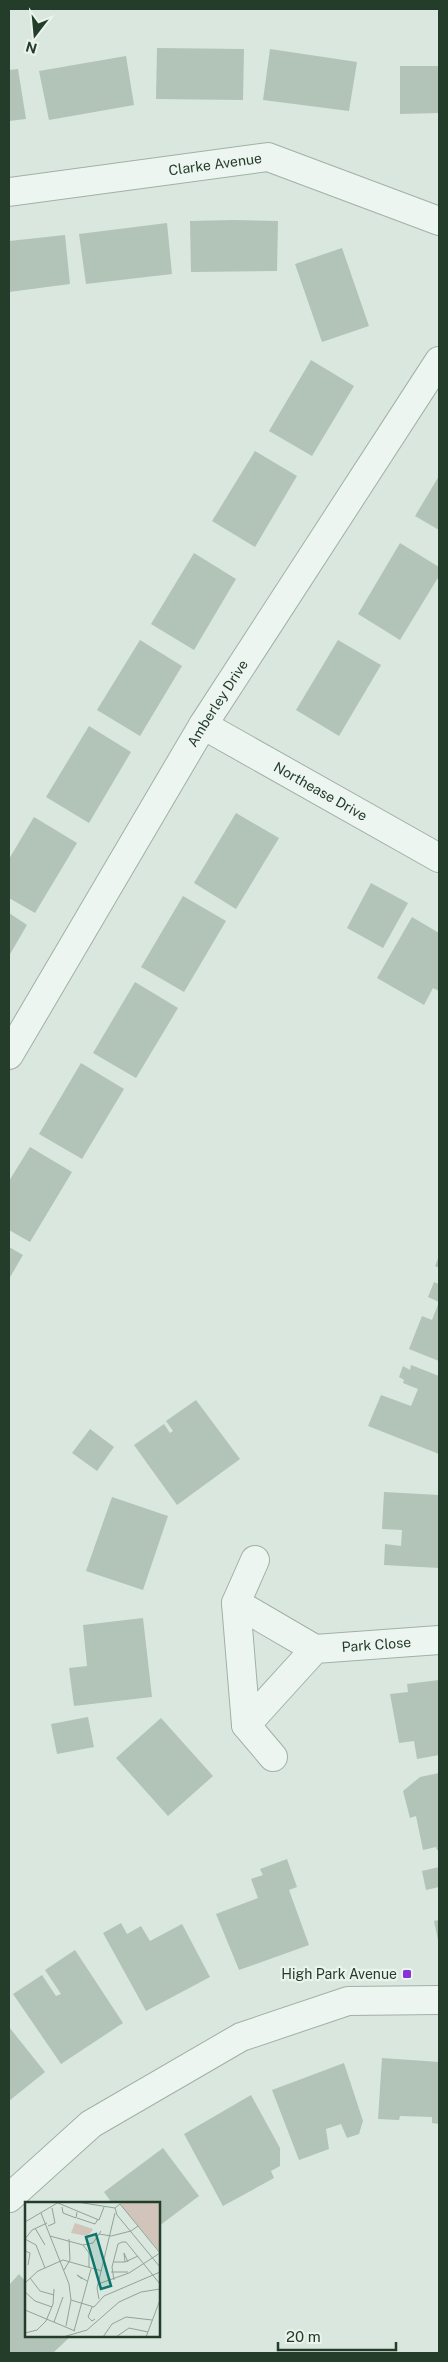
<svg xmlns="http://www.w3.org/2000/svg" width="448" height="2362" font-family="'Public Sans',sans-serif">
<rect width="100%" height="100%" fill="#dae7de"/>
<g fill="#b1c4b7">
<path d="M 157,48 L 244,49 L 243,100 L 156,99 Z"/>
<path d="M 270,49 L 357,62 L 349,111 L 263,100 Z"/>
<path d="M 126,56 L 134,105 L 49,120 L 39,71 Z"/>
<path d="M 400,66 L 439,66 L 439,113 L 400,114 Z"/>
<path d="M 18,69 L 26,119 L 9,121 L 9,70 Z"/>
<path d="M 233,220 L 278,221 L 277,271 L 191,272 L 190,221 Z"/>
<path d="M 167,223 L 172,274 L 86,284 L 79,234 Z"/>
<path d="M 65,235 L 70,284 L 9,292 L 9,241 Z"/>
<path d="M 342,248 L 369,326 L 322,342 L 295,264 Z"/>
<path d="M 311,360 L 354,386 L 312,456 L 269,431 Z"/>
<path d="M 255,451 L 297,476 L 255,547 L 212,521 Z"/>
<path d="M 439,476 L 439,530 L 415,516 Z"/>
<path d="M 400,543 L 439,567 L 439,576 L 400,640 L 358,614 Z"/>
<path d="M 194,553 L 236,579 L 194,650 L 151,624 Z"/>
<path d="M 140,640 L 182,666 L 140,736 L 97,710 Z"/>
<path d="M 338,640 L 381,665 L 339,736 L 296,710 Z"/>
<path d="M 89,726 L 131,752 L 89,823 L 46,797 Z"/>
<path d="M 236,813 L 279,838 L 236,909 L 194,883 Z"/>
<path d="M 34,817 L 77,843 L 35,913 L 9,898 L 9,859 Z"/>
<path d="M 371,883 L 408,903 L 383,948 L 347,928 Z"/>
<path d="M 183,896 L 226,921 L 184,992 L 141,967 Z"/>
<path d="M 9,913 L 27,925 L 9,956 Z"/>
<path d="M 412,917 L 439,933 L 439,991 L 433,988 L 424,1005 L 377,978 Z"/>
<path d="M 135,982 L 178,1008 L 136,1078 L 93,1053 Z"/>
<path d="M 81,1063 L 124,1089 L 82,1159 L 39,1134 Z"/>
<path d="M 30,1147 L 72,1172 L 30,1242 L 9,1230 L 9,1181 Z"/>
<path d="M 9,1247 L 23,1255 L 9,1279 Z"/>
<path d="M 439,1256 L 439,1268 L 435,1266 Z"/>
<path d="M 434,1282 L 439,1284 L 439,1302 L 428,1297 Z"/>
<path d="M 439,1302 L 439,1361 L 409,1349 L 422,1316 L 432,1320 Z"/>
<path d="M 411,1365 L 439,1376 L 439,1454 L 368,1426 L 381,1395 L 411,1406 L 418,1389 L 403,1383 L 404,1380 L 399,1377 L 403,1366 L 410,1370 Z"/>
<path d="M 196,1400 L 240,1459 L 177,1505 L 134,1445 L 164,1424 L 170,1433 L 173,1431 L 166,1421 Z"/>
<path d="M 90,1429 L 114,1447 L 97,1471 L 72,1453 Z"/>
<path d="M 384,1492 L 439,1495 L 439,1568 L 384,1565 L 385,1544 L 401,1546 L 402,1530 L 382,1529 Z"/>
<path d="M 112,1497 L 168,1516 L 143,1590 L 86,1571 Z"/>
<path d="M 143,1618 L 152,1697 L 74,1706 L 69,1668 L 87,1666 L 83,1625 Z"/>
<path d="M 439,1680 L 439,1755 L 417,1759 L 414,1741 L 399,1743 L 390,1694 L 408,1692 L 407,1684 Z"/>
<path d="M 88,1717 L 94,1747 L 57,1754 L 51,1724 Z"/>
<path d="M 161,1718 L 213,1776 L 168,1816 L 116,1758 Z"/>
<path d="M 439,1773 L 439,1850 L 437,1850 L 436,1847 L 423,1850 L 416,1816 L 410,1818 L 403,1791 L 420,1777 Z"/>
<path d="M 287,1859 L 297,1887 L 289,1890 L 309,1945 L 239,1970 L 216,1914 L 258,1898 L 251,1879 L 263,1875 L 260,1869 Z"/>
<path d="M 439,1867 L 439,1887 L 426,1890 L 422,1871 Z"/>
<path d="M 439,1920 L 439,1940 L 438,1940 L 434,1921 Z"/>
<path d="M 121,1923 L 127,1934 L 141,1926 L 150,1941 L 182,1924 L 210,1977 L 146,2011 L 103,1933 Z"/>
<path d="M 75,1950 L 123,2023 L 61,2064 L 13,1994 L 42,1975 L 56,1996 L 61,1994 L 45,1970 Z"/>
<path d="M 9,2027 L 45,2072 L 9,2101 Z"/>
<path d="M 382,2058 L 439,2062 L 439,2124 L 432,2123 L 432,2117 L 400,2116 L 399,2120 L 378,2119 Z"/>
<path d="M 344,2063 L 363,2121 L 359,2134 L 347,2138 L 341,2124 L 326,2129 L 329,2149 L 299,2160 L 272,2090 Z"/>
<path d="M 251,2095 L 280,2148 L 280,2166 L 271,2171 L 274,2178 L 223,2206 L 184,2134 Z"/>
<path d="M 163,2148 L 199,2196 L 159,2226 L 159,2203 L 112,2203 L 104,2192 Z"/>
<path d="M 19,2274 L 26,2282 L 26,2336 L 71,2336 L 53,2353 L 9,2353 L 9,2285 Z"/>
</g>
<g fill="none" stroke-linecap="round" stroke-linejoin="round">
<g stroke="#a0b1a5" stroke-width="30">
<g id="street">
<path id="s1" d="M 9,192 L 268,157 L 439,221"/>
<path id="s2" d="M 203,725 L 439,858"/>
<path id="s3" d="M 9,1055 L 203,725 L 439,361"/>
<path d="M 236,1603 L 315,1649"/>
<path d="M 246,1725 L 236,1603 L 255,1560"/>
<path id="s4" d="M 273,1757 L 246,1725 L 315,1649 L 439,1640"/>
<path d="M 9,2198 L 91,2124 L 241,2037 L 348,2001 L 439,2000"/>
</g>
</g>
<use href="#street" stroke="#edf5f0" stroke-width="28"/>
</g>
<rect fill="#8832d9" stroke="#eaf4ec" stroke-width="2" x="402" y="1969" width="10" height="10" rx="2.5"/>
<g text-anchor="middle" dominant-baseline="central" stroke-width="4.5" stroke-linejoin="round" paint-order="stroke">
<g font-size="14" fill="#243d2b" stroke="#eaf4ec">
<text stroke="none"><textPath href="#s1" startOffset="208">Clarke Avenue</textPath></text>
<text stroke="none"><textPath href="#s3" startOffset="409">Amberley Drive</textPath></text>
<text stroke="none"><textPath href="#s2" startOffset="135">Northease Drive</textPath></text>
<text stroke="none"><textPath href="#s4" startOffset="206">Park Close</textPath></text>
</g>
<g font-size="14" fill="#243d2b" stroke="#eaf4ec" text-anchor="end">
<text x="397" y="1974">High Park Avenue</text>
</g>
</g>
<g transform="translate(25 2202)">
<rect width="135" height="135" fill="#dae7de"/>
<path d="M 96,0 L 135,0 L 135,50 L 95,2 ZM 50,21 L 68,27 L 67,29 L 62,34 L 46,31 Z" fill="#d1c4bb"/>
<path fill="none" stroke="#91a396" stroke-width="1" d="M 52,0 L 90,6M 33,1 L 74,18 L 79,5M 37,5 L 38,11 L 51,16 L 52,10M 90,6 L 92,13 L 135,65M 90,6 L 95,2 L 135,51M 16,11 L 44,82 L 46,98 L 41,124M 52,16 L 70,22 L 73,17M 0,20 L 34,0M 23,24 L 30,21 L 27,6M 10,26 L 20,43M 74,32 L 86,34 L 106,29 L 113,24M 25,34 L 58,43 L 64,51 L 64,65M 97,40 L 101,40 L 135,82M 58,43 L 68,41 L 76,29M 0,49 L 5,51 L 3,63M 89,60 L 100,60 L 113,54M 100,60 L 99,51 L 103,60M 20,66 L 11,43 L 0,37 L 7,28 L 22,21M 39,68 L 45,58 L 44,37M 86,70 L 103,70M 5,76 L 15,89 L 29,93M 57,77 L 52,73 L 62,79M 89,78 L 87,65 L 93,42 L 97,40M 0,81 L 13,69 L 38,58 L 77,69M 73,82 L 104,71 L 135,51M 0,90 L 10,99 L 27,105M 74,97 L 72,86 L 90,11M 46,98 L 69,105 L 79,94 L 135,70M 67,105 L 63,115 L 67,119 L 70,117M 0,108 L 50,129M 29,120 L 38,95M 49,129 L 66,67M 0,131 L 12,128 L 21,119 L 28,102 L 29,87M 38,135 L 62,128 L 94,100 L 116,90 L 135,87M 78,135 L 87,122 L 101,115 L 127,118M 91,135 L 104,126 L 123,130M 121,135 L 135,98"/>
<path fill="#0f766e" fill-opacity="0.15" stroke="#0f766e" stroke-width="2.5" d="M 71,32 L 86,84 L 76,87 L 61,35 Z"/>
<rect width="135" height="135" fill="none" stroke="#243d2b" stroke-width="2.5"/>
</g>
<rect width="448" height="2362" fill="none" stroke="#243d2b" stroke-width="20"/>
<g transform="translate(35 35) rotate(196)" stroke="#eaf4ec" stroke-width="4" paint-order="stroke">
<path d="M0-4L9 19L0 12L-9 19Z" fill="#243d2b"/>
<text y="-8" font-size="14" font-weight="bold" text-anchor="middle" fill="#243d2b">N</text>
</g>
<path d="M278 2342v8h118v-8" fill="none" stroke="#243d2b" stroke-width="2.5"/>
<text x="286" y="2342" font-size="15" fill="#243d2b" stroke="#eaf4ec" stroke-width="4" paint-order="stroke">20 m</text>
</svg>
